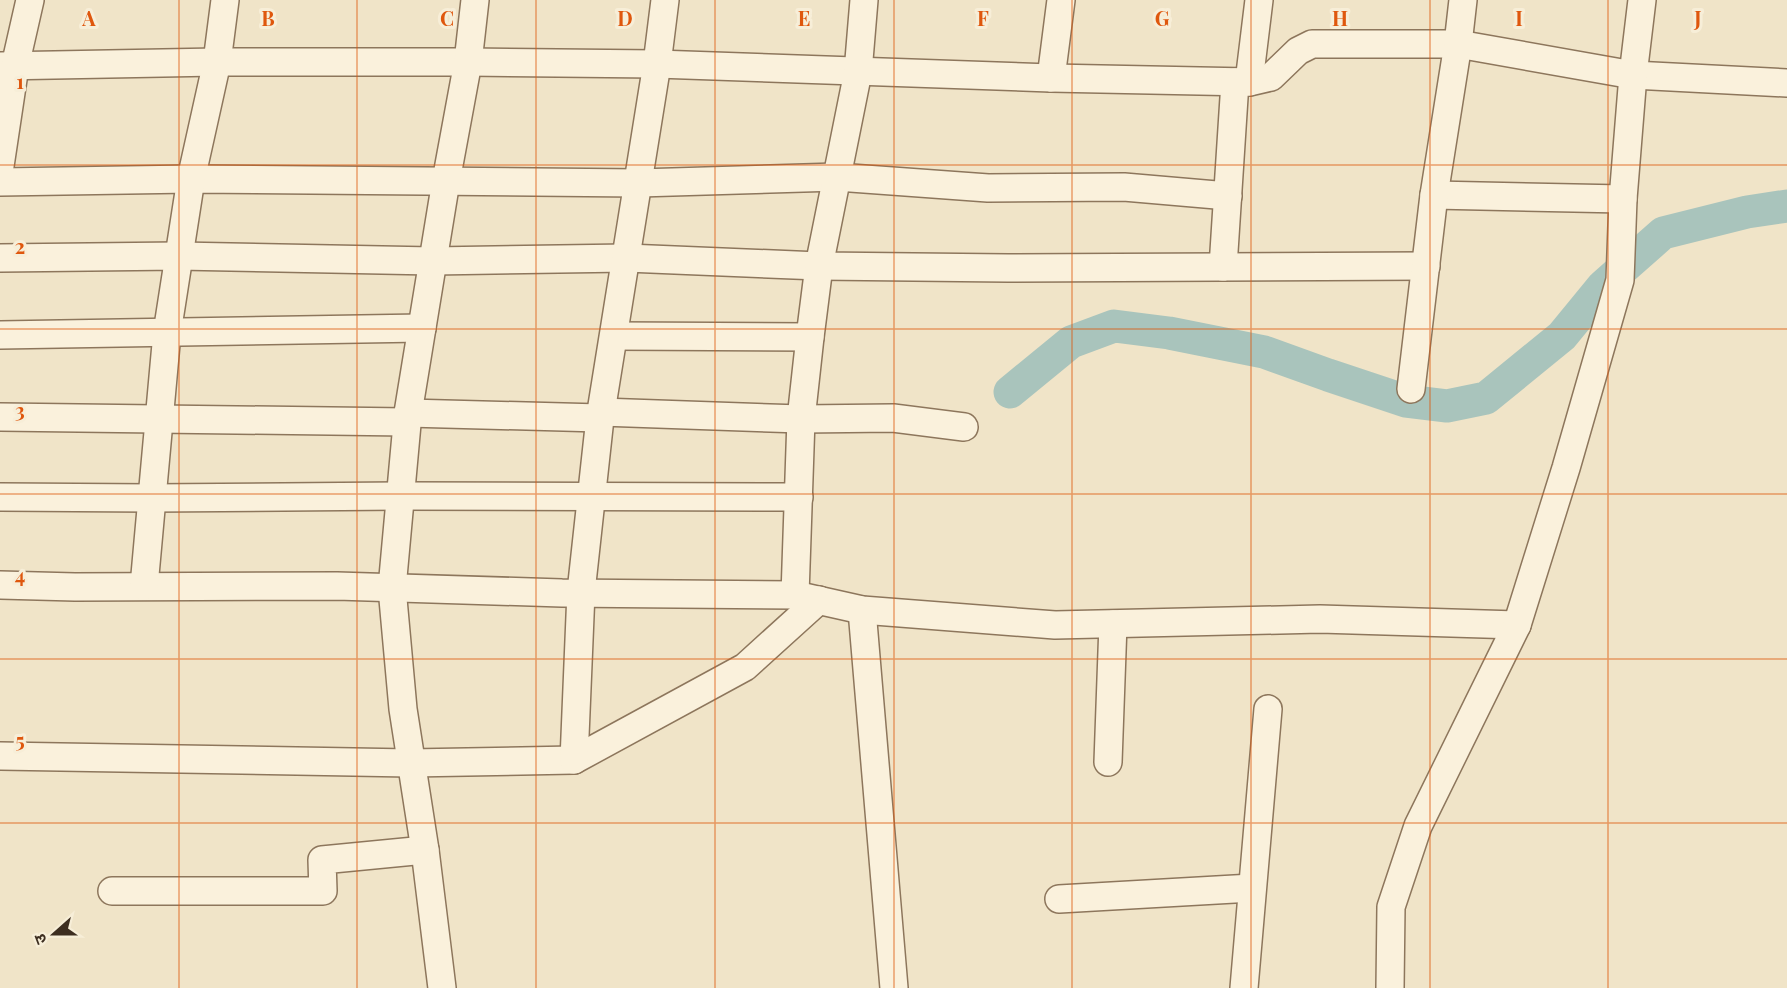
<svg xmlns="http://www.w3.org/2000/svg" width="1787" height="988" font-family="'Playfair Display','Noto Sans Devanagari',serif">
<rect width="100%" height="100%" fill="#f0e4c8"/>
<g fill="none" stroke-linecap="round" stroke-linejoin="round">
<path stroke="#a9c4bc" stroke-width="33" d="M 1010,392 L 1071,342 L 1114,326 L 1169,333 L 1264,352 L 1328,375 L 1406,401 L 1447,406 L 1486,398 L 1562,336 L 1603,286 L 1663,233 L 1747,212 L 1787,206"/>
<g stroke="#8d765c" stroke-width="30">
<g id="street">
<path d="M 0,66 L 217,62 L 468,62 L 657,64 L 1051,78 L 1249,82 L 1271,77 L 1298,51 L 1312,44 L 1458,44 L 1633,75 L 1787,83"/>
<path d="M 1051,78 L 1061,0"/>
<path d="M 1249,82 L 1259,0"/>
<path d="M 0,166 L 15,66 L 30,0"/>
<path d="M 0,182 L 191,179 L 639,183 L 837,177 L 988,188 L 1124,187 L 1228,196"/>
<path d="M 1434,195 L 1623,199"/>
<path d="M 0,258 L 179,256 L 433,261 L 627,258 L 819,266 L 1008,268 L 1426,266"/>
<path d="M 1223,267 L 1235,82"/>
<path d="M 0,335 L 422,328"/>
<path d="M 614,336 L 810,337"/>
<path d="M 1411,389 L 1434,195 L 1458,44 L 1463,0"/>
<path d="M 601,412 L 801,419 L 893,418 L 964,427"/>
<path d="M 408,413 L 600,418"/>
<path d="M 0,417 L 407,422"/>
<path d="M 0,497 L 152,498 L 400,496 L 799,497"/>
<path d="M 0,585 L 75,587 L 337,586 L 562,593 L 795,595 L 862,610 L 1055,625 L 1320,619 L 1517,625"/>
<path d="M 144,586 L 167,333 L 191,179 L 217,62 L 225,0"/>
<path d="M 795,595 L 801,419 L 810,337 L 819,266 L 858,72 L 864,0"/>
<path d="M 862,610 L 894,988"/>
<path d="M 0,756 L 410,763 L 574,760 L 745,667 L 819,600"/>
<path d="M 574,760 L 581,592 L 600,418 L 657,64 L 665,0"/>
<path d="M 1108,762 L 1113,624"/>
<path d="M 112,891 L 323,891 L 322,860 L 425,850"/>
<path d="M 1059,899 L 1252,888"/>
<path d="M 442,988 L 425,850 L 403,709 L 392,588 L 408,413 L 446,181 L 468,62 L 475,0"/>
<path d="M 1244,988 L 1268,709"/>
<path d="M 1390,988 L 1391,907 L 1418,826 L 1517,625 L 1566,468 L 1620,280 L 1623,199 L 1633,75 L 1642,0"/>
</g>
</g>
<use href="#street" stroke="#faf1dc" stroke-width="27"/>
</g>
<path fill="none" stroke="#df570d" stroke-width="1.5" stroke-opacity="0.55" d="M 179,0 L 179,988M 357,0 L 357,988M 536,0 L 536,988M 715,0 L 715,988M 894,0 L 894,988M 1072,0 L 1072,988M 1251,0 L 1251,988M 1430,0 L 1430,988M 1608,0 L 1608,988M 0,165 L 1787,165M 0,329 L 1787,329M 0,494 L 1787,494M 0,659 L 1787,659M 0,823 L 1787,823"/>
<g font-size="20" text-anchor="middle" font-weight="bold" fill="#df570d" stroke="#f7eed8" stroke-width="6" stroke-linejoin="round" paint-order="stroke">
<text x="89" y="26">A</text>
<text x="268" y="26">B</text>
<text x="447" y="26">C</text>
<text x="625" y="26">D</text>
<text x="804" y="26">E</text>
<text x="983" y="26">F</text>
<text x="1162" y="26">G</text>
<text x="1340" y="26">H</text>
<text x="1519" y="26">I</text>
<text x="1698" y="26">J</text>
<text x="20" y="89">1</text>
<text x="20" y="254">2</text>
<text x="20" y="418">3</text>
<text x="20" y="583">4</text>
<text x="20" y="748">5</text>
</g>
<g transform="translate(54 934) rotate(249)" stroke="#f7eed8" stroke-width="4.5" paint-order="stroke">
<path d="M0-4.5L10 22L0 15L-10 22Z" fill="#3d2e20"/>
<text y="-9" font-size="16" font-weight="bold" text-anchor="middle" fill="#3d2e20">उ</text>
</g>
</svg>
